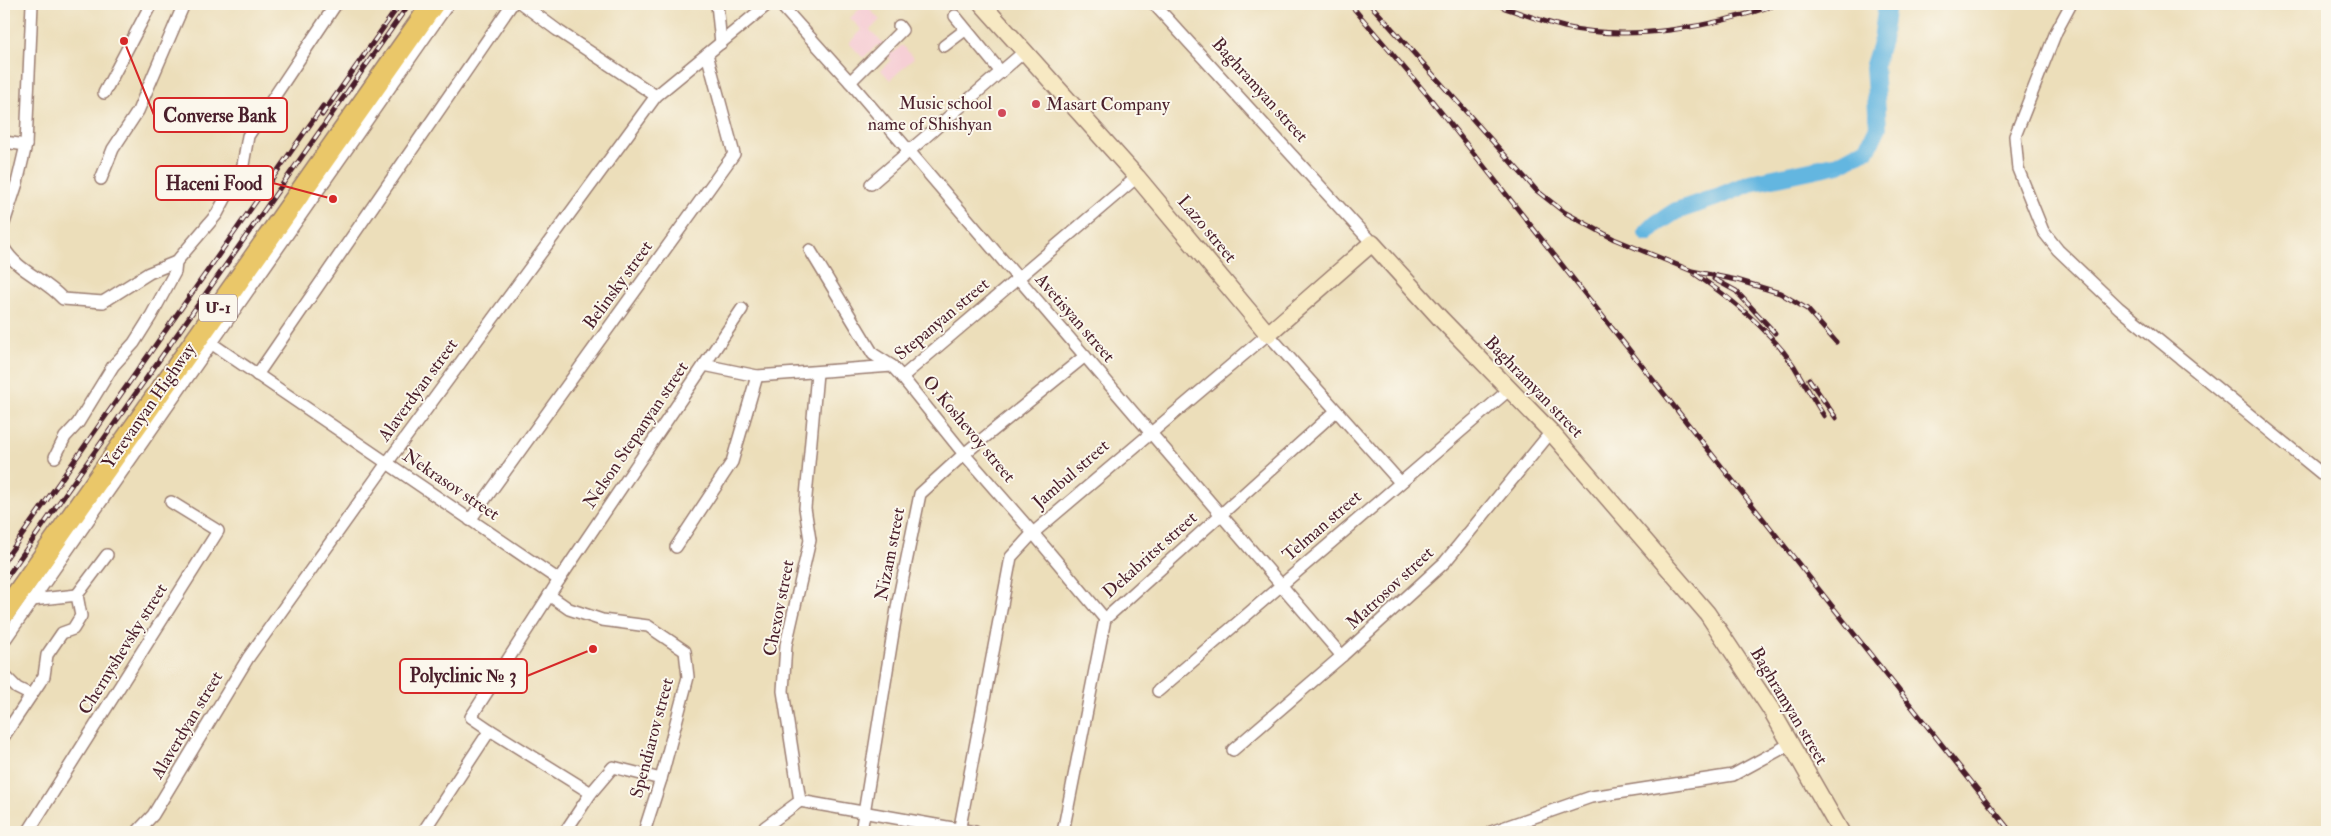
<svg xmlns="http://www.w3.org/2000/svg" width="2331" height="836" font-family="'IM FELL Double Pica','Noto Serif Armenian',serif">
<rect width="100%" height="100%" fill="#fbf7ec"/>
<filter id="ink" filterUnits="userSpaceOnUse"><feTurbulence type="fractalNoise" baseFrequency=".02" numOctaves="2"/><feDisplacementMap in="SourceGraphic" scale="10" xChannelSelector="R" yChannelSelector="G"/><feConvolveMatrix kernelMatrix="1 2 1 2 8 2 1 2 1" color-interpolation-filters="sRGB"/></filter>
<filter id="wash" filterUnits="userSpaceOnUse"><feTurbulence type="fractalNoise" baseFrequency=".0096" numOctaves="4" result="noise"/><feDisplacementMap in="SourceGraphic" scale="20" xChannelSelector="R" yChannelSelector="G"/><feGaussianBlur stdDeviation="1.12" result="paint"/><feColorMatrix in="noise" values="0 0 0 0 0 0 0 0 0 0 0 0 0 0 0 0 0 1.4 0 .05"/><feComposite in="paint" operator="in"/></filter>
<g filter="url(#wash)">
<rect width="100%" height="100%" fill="#ecdeba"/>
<path fill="#f6cfd5" d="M 865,4 L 880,20 L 870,30 L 893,53 L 902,45 L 914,58 L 890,80 L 881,70 L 891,60 L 877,45 L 863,58 L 849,43 L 862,30 L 850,18 Z"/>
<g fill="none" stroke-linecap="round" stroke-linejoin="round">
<path stroke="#64b6e0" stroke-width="18" d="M 1647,233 L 1656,224 L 1676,211 L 1720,196 L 1750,183 L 1839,164 L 1868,148 L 1878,127 L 1874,65 L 1882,40 L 1887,4"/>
</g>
</g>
<g filter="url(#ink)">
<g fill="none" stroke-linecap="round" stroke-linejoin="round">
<g stroke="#9b7e72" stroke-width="14">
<g id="street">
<path d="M 522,4 L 557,30 L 656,96"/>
<path d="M 717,4 L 721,43"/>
<path d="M 780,4 L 850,82 L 1342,656"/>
<path d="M 1154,4 L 1372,243"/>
<path d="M 2071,4 L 2056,32 L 2015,136 L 2018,169 L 2043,231 L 2058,250 L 2119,308 L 2327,478"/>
<path d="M 955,16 L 1001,72"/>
<path d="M 944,46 L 965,30"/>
<path d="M 850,82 L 902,30 L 899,26"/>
<path d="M 104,93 L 151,4"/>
<path d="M 4,142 L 26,145"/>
<path d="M 101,179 L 113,149 L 138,111 L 184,4"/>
<path d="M 871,184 L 1025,51"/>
<path d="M 4,223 L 17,183 L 26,145 L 32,4"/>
<path d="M 4,248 C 18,272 44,278 63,299 L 103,302 L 149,273 L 176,262 L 217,214 L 243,165 L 248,136 L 336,4"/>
<path d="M 810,250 L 873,354 L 892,366"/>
<path d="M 205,339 L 559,580"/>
<path d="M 704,365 L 757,376 L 892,366 L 902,377 L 1137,177"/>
<path d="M 257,375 L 512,4"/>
<path d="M 902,377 L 964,454 L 1033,533 L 1105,619"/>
<path d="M 55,457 L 65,437 L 78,423 L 113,366 L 134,343 L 151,316 L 175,272 L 176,262"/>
<path d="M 470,520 L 734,154 L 707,54"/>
<path d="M 676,547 L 732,462 L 757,376"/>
<path d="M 77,595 L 107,555"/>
<path d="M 549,595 L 569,609 L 602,620 L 648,626 L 685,651 L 688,677 L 661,779 L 644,832"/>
<path d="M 4,641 L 448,4"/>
<path d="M 4,675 L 17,688 L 31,695"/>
<path d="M 1158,691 L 1510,389"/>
<path d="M 490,730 L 591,793 L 565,832"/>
<path d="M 4,736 L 44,676 L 47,655 L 62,633 L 73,629 L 81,616 L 77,595 L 32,600"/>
<path d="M 1233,750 L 1342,656 L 1445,562 L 1551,432"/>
<path d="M 591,793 L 613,767 L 661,779"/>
<path d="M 800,801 L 783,691 L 786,645 L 810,540 L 805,508 L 817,373"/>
<path d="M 800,801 L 975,832"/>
<path d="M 28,832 L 218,531 L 171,502"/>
<path d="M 137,832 L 153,815 L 248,658 L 387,463 L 656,96 L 768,4"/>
<path d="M 423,832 L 490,730 L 471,717 L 559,580 L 742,309"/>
<path d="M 763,832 L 765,827 L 800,801"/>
<path d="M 861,832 L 898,602 L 920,494 L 964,454 L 1085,356"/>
<path d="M 959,832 L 1011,557 L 1033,533 L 1268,334 L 1400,482"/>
<path d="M 1063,832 L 1105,619 L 1336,411"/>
<path d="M 1491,832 L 1591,797 L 1733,775 L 1790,744"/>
</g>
</g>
<g stroke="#9b7e72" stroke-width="19">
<path id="secondary" d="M 982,4 L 1137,177 L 1268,334 L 1372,243 L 1440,318 L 1551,432 L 1707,613 L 1770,708 L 1841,832"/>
</g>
<g stroke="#9b7e72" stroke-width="24">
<path id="highway" d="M 4,613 L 433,4"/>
</g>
<use href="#street" stroke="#fff" stroke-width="11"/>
<use href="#secondary" stroke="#f7e9c3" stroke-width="16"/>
<use href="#highway" stroke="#eac769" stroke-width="21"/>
<g stroke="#4a1f2b" stroke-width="5">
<g id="rail">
<path d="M 1350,4 L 1429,97 L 2011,832"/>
<path d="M 1370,4 L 1536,190 L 1564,212 L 1614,239 L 1692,271 L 1737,280 L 1780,293 L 1807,309 L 1836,342"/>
<path d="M 1498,4 L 1505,8 C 1524,14 1544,22 1564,27 C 1632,42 1713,27 1778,4"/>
<path d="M 322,115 L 400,4"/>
<path d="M 1695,274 C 1732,299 1768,328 1794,366 C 1804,383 1814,400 1824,416"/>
<path d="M 1714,279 L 1736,291 L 1775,333"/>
<path d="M 1809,379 L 1836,418"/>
<path d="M 4,561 L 323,106"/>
<path d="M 4,581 L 409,4"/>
</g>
</g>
<use href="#rail" stroke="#fbf7ec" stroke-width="3" stroke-dasharray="9" stroke-linecap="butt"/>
</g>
</g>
<g fill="#d1495b" stroke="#fbf7ec" stroke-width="2">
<circle cx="1036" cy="104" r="5"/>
<circle cx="1002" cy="113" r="5"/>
</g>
<g text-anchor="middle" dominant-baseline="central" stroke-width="4" stroke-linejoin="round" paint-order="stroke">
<rect fill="#fbf7ec" stroke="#7f6065" stroke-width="1" x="199" y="294.5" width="38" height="27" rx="4"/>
<g font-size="16" font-weight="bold" fill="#4a1f2b">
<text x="218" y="308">Մ-1</text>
</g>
<g font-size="18" fill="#4a1f2b" stroke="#fbf7ec">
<text transform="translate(1260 90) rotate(48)">Baghramyan street</text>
<text transform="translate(1207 229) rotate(50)">Lazo street</text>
<text transform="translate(618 285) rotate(-54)">Belinsky street</text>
<text transform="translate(1075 318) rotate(49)">Avetisyan street</text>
<text transform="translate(942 319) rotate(-40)">Stepanyan street</text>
<text transform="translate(1534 387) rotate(46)">Baghramyan street</text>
<text transform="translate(418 390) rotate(-54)">Alaverdyan street</text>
<text transform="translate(149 406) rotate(-55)">Yerevanyan Highway</text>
<text transform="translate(969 429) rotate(50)">O. Koshevoy street</text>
<text transform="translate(636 435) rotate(-56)">Nelson Stepanyan street</text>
<text transform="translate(1071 474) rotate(-41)">Jambul street</text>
<text transform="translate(451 485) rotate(34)">Nekrasov street</text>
<text transform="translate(1322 526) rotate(-41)">Telman street</text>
<text transform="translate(890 554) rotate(-79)">Nizam street</text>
<text transform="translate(1150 555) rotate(-42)">Dekabritst street</text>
<text transform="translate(1390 588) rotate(-43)">Matrosov street</text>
<text transform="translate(779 608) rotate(-79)">Chexov street</text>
<text transform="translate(123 649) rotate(-58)">Chernyshevsky street</text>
<text transform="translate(1789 706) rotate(59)">Baghramyan street</text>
<text transform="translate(187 725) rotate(-59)">Alaverdyan street</text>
<text transform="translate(652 738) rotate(-75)">Spendiarov street</text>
</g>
<g font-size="18" fill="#4a1f2b" stroke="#fbf7ec" text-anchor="end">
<text x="992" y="103">Music school<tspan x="992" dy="21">name of Shishyan</tspan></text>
<text x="1046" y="104" text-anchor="start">Masart Company</text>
</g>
</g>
<path fill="none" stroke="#d62828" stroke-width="2" d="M124 41L154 115M333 199L273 183M593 649L527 676"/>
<g fill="#d62828" stroke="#fbf7ec" stroke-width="2">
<circle cx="124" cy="41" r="5"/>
<circle cx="333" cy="199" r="5"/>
<circle cx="593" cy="649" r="5"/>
</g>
<g fill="#fbf7ec" stroke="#d62828" stroke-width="2">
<rect x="154" y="98" width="133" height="34" rx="5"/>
<rect x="156" y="166" width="117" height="34" rx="5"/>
<rect x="400" y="659" width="127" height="34" rx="5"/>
</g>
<g font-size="19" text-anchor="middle" font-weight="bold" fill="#4a1f2b">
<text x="220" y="122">Converse Bank</text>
<text x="214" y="190">Haceni Food</text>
<text x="463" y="682">Polyclinic № 3</text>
</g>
<rect width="2331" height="836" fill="none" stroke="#fbf7ec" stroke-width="20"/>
</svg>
